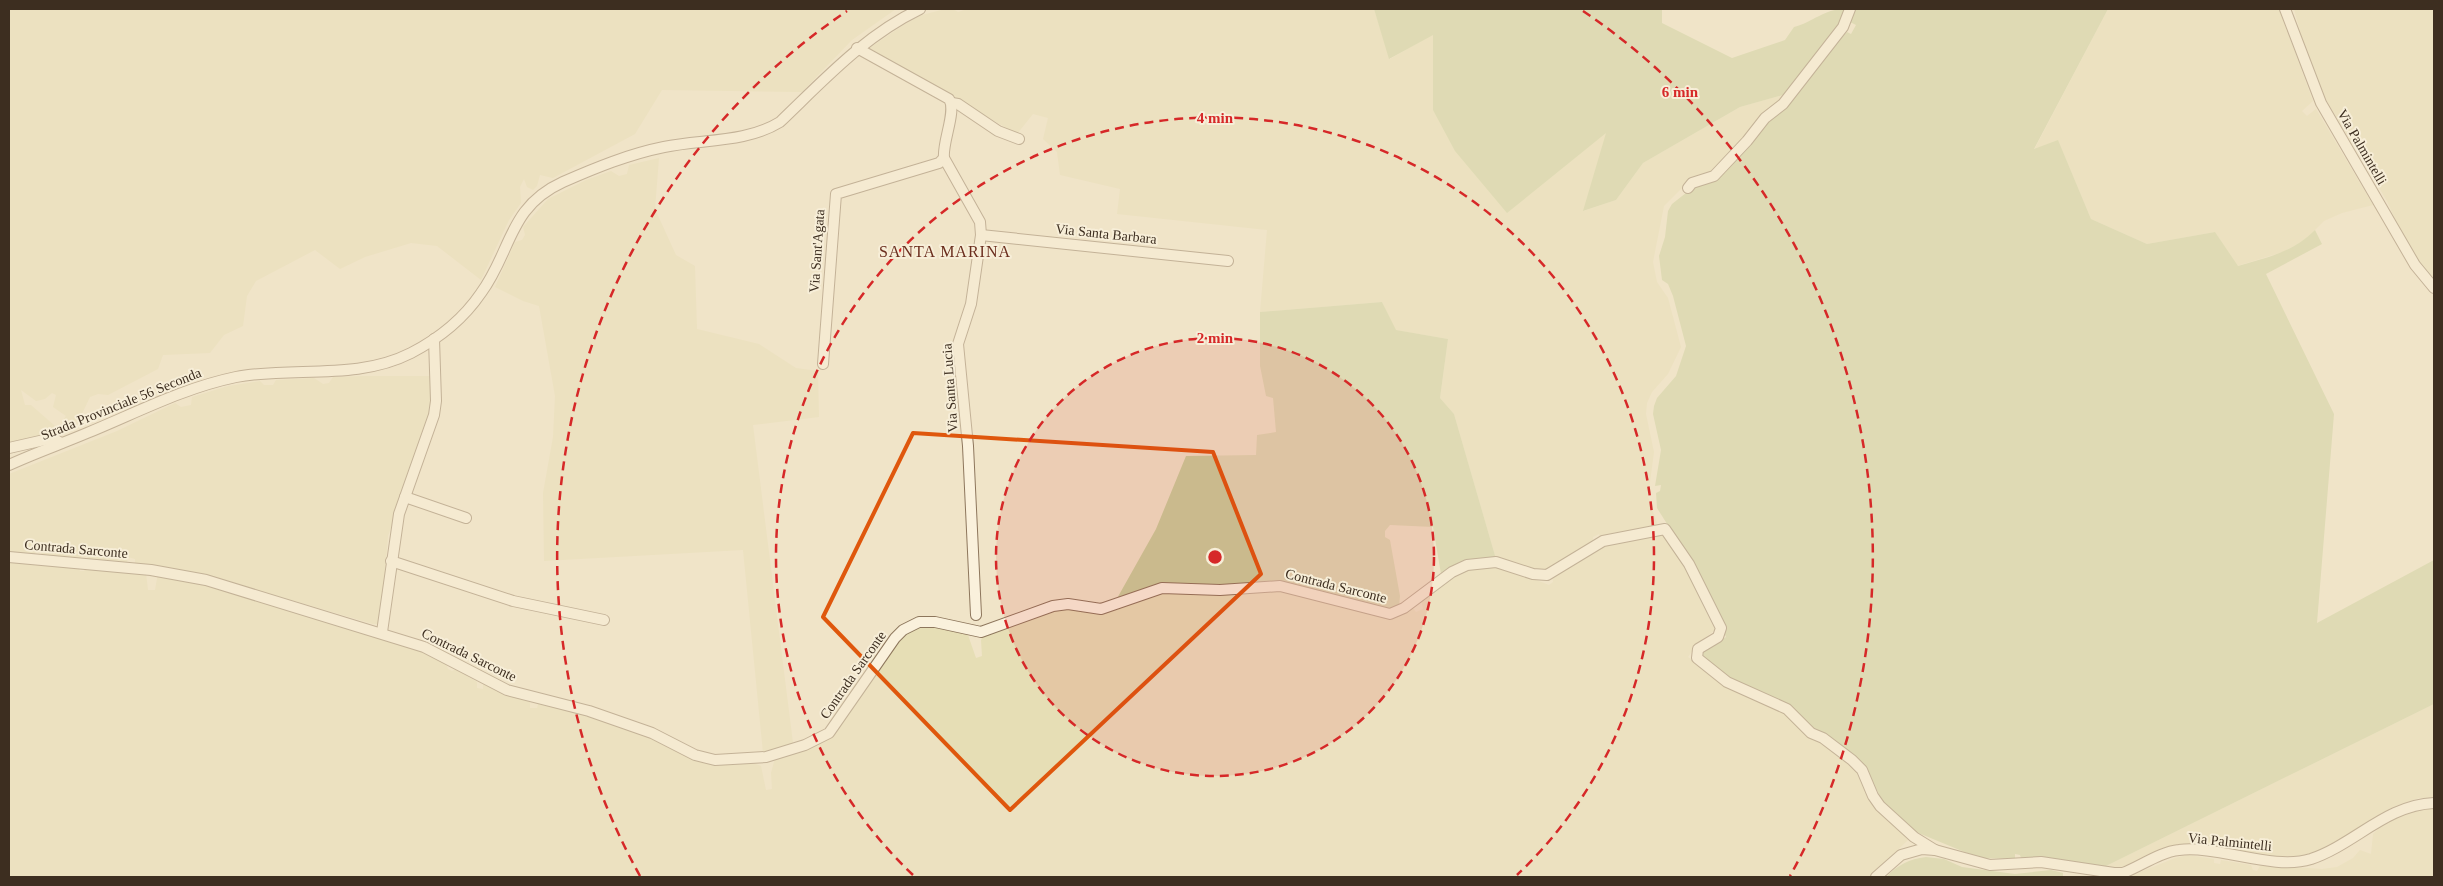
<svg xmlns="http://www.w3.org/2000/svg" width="2443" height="886" font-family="Georgia,serif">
<rect width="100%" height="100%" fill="#f0e4c8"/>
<g fill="#e6deb5">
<path d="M 9,9 L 896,9 L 852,40 L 802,92 L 662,90 L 635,134 L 553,178 L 540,175 L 537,186 L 533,190 L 527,187 L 524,179 L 520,187 L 521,203 L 509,220 L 481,280 L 437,246 L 411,243 L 365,257 L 340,269 L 315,250 L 256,281 L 247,296 L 243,326 L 224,335 L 210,353 L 163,355 L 158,369 L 108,395 L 98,394 L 90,397 L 79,420 L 61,423 L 66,416 L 53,407 L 56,395 L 52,393 L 45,399 L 36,401 L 21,390 L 25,405 L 31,405 L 55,426 L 54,433 L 9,442 Z"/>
<path d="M 945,9 L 953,9 L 958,12 L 967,9 L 1374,9 L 1390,59 L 1433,34 L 1433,110 L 1607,132 L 1584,211 L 1616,200 L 1643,163 L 1740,107 L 1783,95 L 1718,169 L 1687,183 L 1664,206 L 1653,262 L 1657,282 L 1668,298 L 1681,347 L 1668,374 L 1652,392 L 1647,403 L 1646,414 L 1654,452 L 1648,497 L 1657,523 L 1656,527 L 1612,533 L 1600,538 L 1599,534 L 1593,537 L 1593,542 L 1550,569 L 1540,570 L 1496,559 L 1454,414 L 1440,398 L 1448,339 L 1395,330 L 1382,302 L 1260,312 L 1267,230 L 1117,214 L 1120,189 L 1060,175 L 1057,152 L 1043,139 L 1048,118 L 1033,114 L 1017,134 L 868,49 L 905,24 L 922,15 Z"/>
<path d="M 2108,9 L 2279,9 L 2313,101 L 2302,111 L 2307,116 L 2316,109 L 2373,205 L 2342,213 L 2324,221 L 2302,243 L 2286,251 L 2237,266 L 2215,232 L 2147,244 L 2091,219 L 2058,141 L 2034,150 Z"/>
<path d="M 2294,9 L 2434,9 L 2434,283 L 2405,242 L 2387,201 L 2326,100 L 2309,65 Z"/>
<path d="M 659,158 L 655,209 L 676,255 L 695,266 L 697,329 L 759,344 L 796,368 L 818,371 L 819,417 L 753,425 L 793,743 L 763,753 L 743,550 L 544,561 L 543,493 L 553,437 L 555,396 L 539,306 L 523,301 L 495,287 L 515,242 L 522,240 L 525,235 L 523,227 L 548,199 L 586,180 L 611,171 L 619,176 L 627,174 L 629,165 Z"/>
<path d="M 365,376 L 432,376 L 432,412 L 388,536 L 381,624 L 373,624 L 205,575 L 135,564 L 135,559 L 128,557 L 127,563 L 88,560 L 87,555 L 83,554 L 79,560 L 42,556 L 41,552 L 36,551 L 34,555 L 9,553 L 9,474 L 117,431 L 175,403 L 181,407 L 191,405 L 192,397 L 228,386 L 260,381 L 264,385 L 273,385 L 276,380 L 314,378 L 323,384 L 329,383 L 333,377 Z"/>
<path d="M 1661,534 L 1671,540 L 1715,630 L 1697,644 L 1688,657 L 1726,684 L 1777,706 L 1824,743 L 1860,773 L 1893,824 L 1908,840 L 1870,877 L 9,877 L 9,561 L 79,567 L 80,571 L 84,571 L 85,567 L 146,573 L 148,590 L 155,590 L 158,573 L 206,584 L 422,651 L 446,663 L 448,669 L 452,671 L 456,669 L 477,682 L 477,688 L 483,689 L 483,684 L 530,702 L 530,708 L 537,708 L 538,704 L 585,713 L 645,735 L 671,747 L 753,763 L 761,766 L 766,790 L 772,789 L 771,773 L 775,758 L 823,740 L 905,631 L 914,627 L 932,624 L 968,635 L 976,658 L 982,656 L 981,640 L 983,636 L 1054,610 L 1068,608 L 1100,614 L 1105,613 L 1157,593 L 1272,589 L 1412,607 L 1416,612 L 1423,609 L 1421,599 L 1455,574 L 1468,568 L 1483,565 L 1507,568 L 1549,585 L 1553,582 L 1552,576 L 1602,546 Z"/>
<path d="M 2434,704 L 2434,798 L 2419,798 L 2393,807 L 2349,836 L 2312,854 L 2301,857 L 2262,856 L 2254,852 L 2253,854 L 2185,846 L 2121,869 L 2104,867 Z"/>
<path d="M 2434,808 L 2434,877 L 2128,877 L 2175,858 L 2188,855 L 2214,859 L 2214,863 L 2220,864 L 2221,860 L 2251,865 L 2253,870 L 2257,871 L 2260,866 L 2266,865 L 2322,869 L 2337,867 L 2353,858 L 2360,850 L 2371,854 L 2373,834 L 2380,827 L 2411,810 Z"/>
</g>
<g fill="#c9cf9b">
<path d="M 1374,9 L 1662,9 L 1662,23 L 1732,58 L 1785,40 L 1794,27 C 1814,22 1823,9 1845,9 L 1838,28 L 1783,95 L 1740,107 L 1643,163 L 1616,200 L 1583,211 L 1606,133 L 1507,213 L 1455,151 L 1433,110 L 1433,35 L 1389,59 Z"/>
<path d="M 1855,9 L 2108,9 L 2034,149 L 2058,140 L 2091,219 L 2147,244 L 2215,232 L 2238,266 C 2268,257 2292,253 2315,230 L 2322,244 L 2266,274 L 2334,414 L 2317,623 L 2434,560 L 2434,704 L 2104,867 L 2049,858 L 2021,858 L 2020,855 L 2015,854 L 2015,859 L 1979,858 L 1916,832 L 1884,804 L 1865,767 L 1808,727 L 1729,680 L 1703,659 L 1701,652 L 1726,637 L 1691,562 L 1657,508 L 1656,493 L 1660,491 L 1661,485 L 1655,486 L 1661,450 L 1653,414 L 1654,406 L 1657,398 L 1676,376 L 1686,346 L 1673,296 L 1668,284 L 1662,280 L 1659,256 L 1665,237 L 1668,211 L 1672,204 L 1696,185 L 1708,182 L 1847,32 L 1851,34 L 1856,25 L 1850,22 Z"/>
<path d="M 1382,302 L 1396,330 L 1448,339 L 1440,398 L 1454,414 L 1496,559 L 1459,564 L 1441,574 L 1433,527 L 1390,525 L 1385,531 L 1385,537 L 1390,540 L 1400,596 L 1399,607 L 1391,610 L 1293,586 L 1223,588 L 1174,586 L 1115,602 L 1156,529 L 1186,456 L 1256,455 L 1257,435 L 1276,432 L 1273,398 L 1266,396 L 1260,366 L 1260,312 Z"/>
<path d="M 1926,857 L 1944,859 L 1962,867 L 2015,874 L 2051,870 L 2063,873 L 2063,877 L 1886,877 C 1898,865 1909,859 1926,857 Z"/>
</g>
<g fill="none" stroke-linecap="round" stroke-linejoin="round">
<g stroke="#8d765c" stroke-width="12">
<g id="minor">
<path d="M 2285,9 L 2321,103 L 2415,265 L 2434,288"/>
<path d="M 857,48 L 949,99 C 957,111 942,142 944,158 L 980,222 L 981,235 L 971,304 L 958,344 L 968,446 L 976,615"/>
<path d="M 952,103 L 958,104 L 998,131 L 1019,139"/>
<path d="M 1688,188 L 1692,183 L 1714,176 L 1747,141 L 1765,118 L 1783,104 L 1843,27 L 1850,9"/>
<path d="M 981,235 L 1228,261"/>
<path d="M 823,364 L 836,194 L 939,163 L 944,158"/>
<path d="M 9,448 L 53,438 L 61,443"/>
<path d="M 9,465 C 35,453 61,444 87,433 C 136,413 183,388 236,377 C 294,366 356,381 411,353 C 438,339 464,318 481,293 C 512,251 508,207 563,182 C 595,168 629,154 664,147 C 702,139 746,143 780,122 C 824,80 864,36 920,9"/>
<path d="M 405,497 L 466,518"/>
<path d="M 9,557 L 151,570 L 206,580 L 424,647 L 507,690 L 589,711 L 652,733 L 695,755 L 715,760 L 766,757 L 805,745 L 829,733 L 895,638 L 903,630 L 919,622 L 935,622 L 981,632 L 1053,606 L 1068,604 L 1101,609 L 1162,588 L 1220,590 L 1280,586 L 1390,614 L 1404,608 L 1452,572 L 1467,565 L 1496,562 L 1533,574 L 1547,575 L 1603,541 L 1665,529 L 1689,564 L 1721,628 L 1718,637 L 1698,649 L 1697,658 L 1727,682 L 1787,709 L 1811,733 L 1823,738 L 1852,760 L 1862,770 L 1873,796 L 1880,806 L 1914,837 L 1935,850"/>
<path d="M 391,561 L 513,601 L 604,620"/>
<path d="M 382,632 L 399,514 L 434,415 L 436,401 L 434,339"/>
<path d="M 1876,877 L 1901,855 L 1922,849 L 1935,850 L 1990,865 L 2041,862 L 2114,873 L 2123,873 C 2141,866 2160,852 2179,850 C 2218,845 2273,871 2311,859 C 2355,844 2386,805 2434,803"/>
</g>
</g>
<use href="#minor" stroke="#faf1dc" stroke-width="10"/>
</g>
<path d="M0 0H2443V886H0ZM 913,433 L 1213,452 L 1261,574 L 1010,810 L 823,617 Z" fill="#f0e4c8" fill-opacity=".55" fill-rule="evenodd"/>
<path fill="none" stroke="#df570d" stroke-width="4" stroke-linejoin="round" d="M 913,433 L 1213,452 L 1261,574 L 1010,810 L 823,617 Z"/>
<circle cx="1215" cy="557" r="219" fill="#d62828" fill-opacity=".12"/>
<g fill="none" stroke="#d62828" stroke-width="2.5" stroke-dasharray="9 6">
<circle cx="1215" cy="557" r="219"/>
<path d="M913 875A439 439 0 1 1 1517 875"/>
<path d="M640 876A658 658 0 0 1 847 11M1583 11A658 658 0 0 1 1790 876"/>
</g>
<g text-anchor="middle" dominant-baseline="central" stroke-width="4" stroke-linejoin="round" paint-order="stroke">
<g font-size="14" fill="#3d2e20" stroke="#f7eed8">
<text transform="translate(2362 147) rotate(60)">Via Palmintelli</text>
<text transform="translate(1106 234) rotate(6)">Via Santa Barbara</text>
<text transform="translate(817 251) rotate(-86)">Via Sant'Agata</text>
<text transform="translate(950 388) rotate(-94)">Via Santa Lucia</text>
<text transform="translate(121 404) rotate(-22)">Strada Provinciale 56 Seconda</text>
<text transform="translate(76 549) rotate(5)">Contrada Sarconte</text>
<text transform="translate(1336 586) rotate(14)">Contrada Sarconte</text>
<text transform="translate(469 655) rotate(26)">Contrada Sarconte</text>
<text transform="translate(853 675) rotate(-55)">Contrada Sarconte</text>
<text transform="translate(2230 842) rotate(6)">Via Palmintelli</text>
</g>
<g font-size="16" letter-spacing="1" fill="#6b2e1e" stroke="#f7eed8">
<text x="945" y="251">SANTA MARINA</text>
</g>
</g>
<circle cx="1215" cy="557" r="8" fill="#d62828" stroke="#f7eed8" stroke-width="2.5"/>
<g font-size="15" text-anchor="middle" font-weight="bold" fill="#d62828" stroke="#f7eed8" stroke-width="4" stroke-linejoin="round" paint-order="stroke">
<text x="1680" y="97">6 min</text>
<text x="1215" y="123">4 min</text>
<text x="1215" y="343">2 min</text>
</g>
<rect width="2443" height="886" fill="none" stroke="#3d2e20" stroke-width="20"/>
</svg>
